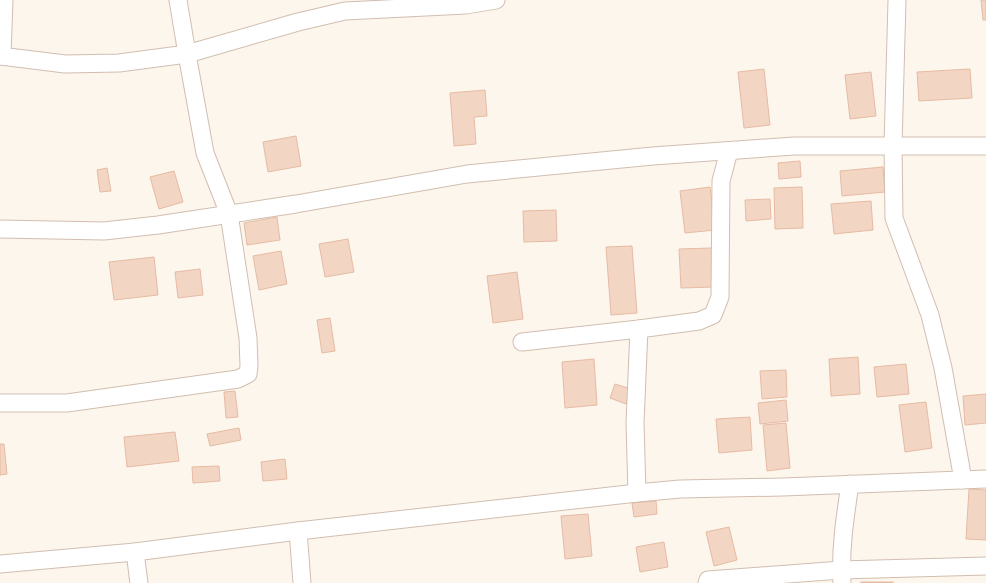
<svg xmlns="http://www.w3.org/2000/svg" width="986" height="583" font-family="Figtree,sans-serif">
<rect width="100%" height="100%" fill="#fdf6ec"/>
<g fill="#f3d5c3" stroke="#e6bba3">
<path d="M 981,0 L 986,0 L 986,20 L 983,20 Z"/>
<path d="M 764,69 L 770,125 L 744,128 L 738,72 Z"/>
<path d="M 970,69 L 972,98 L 919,101 L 917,72 Z"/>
<path d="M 871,72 L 876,116 L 850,119 L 845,75 Z"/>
<path d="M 485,90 L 487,116 L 474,117 L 476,144 L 454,146 L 450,93 Z"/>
<path d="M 296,136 L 301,166 L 268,172 L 263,142 Z"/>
<path d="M 800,161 L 801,177 L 779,179 L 778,163 Z"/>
<path d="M 883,167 L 885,192 L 842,196 L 840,171 Z"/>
<path d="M 107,168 L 111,191 L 100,192 L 97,170 Z"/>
<path d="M 174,171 L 183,202 L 159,209 L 150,177 Z"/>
<path d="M 710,187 L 715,230 L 685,233 L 680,191 Z"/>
<path d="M 802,187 L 803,228 L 775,229 L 774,188 Z"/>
<path d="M 770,199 L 771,219 L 746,221 L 745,200 Z"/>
<path d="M 871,201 L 873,230 L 834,234 L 831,204 Z"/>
<path d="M 556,210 L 557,241 L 524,242 L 523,211 Z"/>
<path d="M 277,217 L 280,240 L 247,245 L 244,223 Z"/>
<path d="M 348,239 L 354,272 L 325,277 L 319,244 Z"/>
<path d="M 632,246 L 637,313 L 611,315 L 606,247 Z"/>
<path d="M 712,248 L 713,287 L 681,288 L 679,249 Z"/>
<path d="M 281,251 L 287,284 L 259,290 L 253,256 Z"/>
<path d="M 154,257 L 158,295 L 114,300 L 109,262 Z"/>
<path d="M 200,269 L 203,295 L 178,298 L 175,272 Z"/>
<path d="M 517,272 L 523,319 L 493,323 L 487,276 Z"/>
<path d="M 330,318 L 335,351 L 322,353 L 317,320 Z"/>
<path d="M 858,357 L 860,394 L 831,396 L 829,359 Z"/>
<path d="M 594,359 L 597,405 L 565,408 L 562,362 Z"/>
<path d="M 906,364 L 909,394 L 877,397 L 874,367 Z"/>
<path d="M 786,370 L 787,397 L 762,399 L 760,371 Z"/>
<path d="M 615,384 L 631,389 L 626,404 L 610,398 Z"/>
<path d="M 235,391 L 238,417 L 226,418 L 224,392 Z"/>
<path d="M 986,394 L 986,423 L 965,425 L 963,396 Z"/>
<path d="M 786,400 L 788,421 L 760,424 L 758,403 Z"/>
<path d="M 926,402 L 932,448 L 905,452 L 899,405 Z"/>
<path d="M 750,417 L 752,450 L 719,453 L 716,419 Z"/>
<path d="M 786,423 L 790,468 L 767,471 L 763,425 Z"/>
<path d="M 239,428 L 241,440 L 210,446 L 207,434 Z"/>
<path d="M 175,432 L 179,461 L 127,467 L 124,437 Z"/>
<path d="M 0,444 L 4,444 L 7,474 L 0,475 Z"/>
<path d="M 285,459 L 287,479 L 263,481 L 261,462 Z"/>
<path d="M 219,466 L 220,481 L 193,483 L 192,467 Z"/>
<path d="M 969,489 L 986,490 L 986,540 L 966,539 Z"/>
<path d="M 656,501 L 657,514 L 634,517 L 632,503 Z"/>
<path d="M 588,514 L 592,556 L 565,559 L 561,516 Z"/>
<path d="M 729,527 L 737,560 L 714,566 L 706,532 Z"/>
<path d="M 664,542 L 668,567 L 640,572 L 636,547 Z"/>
<rect x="861" y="582" width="32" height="1"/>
</g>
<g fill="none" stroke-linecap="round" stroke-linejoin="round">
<g stroke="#d1beb0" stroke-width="19">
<g id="street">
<path d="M 897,0 L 893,146 L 894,218 L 930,315 L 943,368 L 963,480"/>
<path d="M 0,56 L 65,64 L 119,63 L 187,54 L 298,22 L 345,11 L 466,5 L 496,0"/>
<path d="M 2,56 L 4,0"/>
<path d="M 0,229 L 104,231 L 158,225 L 296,204 L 467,174 L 653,156 L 794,146 L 986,146"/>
<path d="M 522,342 L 639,329 L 699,321 L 713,315 L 720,297 L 721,181 L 729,151"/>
<path d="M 0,403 L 67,403 L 238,379 L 248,374 L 249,366 L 248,338 L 229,214 L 205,153 L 187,54 L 178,0"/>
<path d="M 637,493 L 635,423 L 639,329"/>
<path d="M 298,531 L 302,583"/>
<path d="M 135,552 L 139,583"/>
<path d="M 0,564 L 135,552 L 298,531 L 637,493 L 680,489 L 783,487 L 986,479"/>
<path d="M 707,583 L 708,580 L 841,570 L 986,566"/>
<path d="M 842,583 C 840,550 845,517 850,484"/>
</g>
</g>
<use href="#street" stroke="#fff" stroke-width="17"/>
</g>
</svg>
